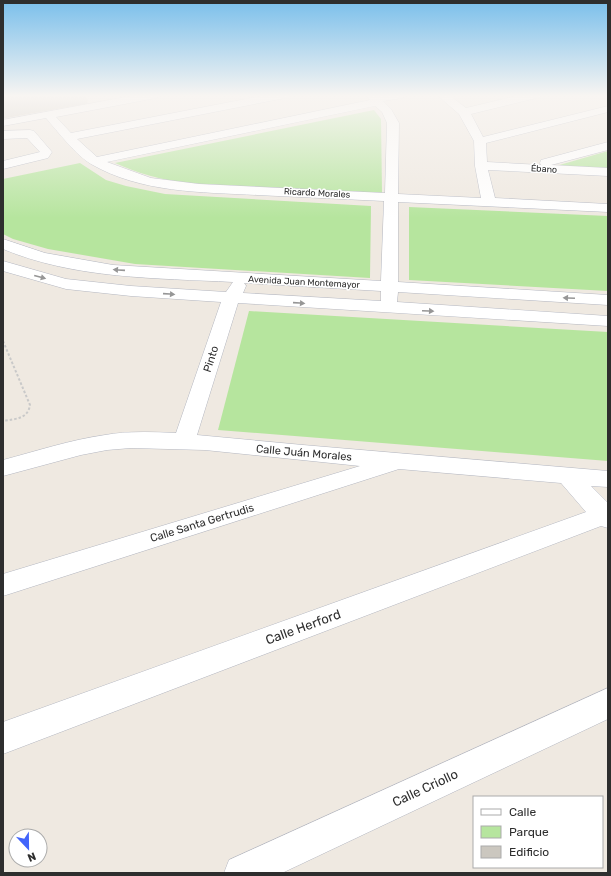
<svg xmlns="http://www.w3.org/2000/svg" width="611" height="876" font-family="Rubik,sans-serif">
<rect width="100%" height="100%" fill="#efe9e1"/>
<g fill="#b6e59e">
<path d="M 374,110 L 381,119 L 382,193 L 183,183 C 159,179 137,173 115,163 Z"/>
<path d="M 608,151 L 608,170 L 549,168 Z"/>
<path d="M 80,163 L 106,180 L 126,186 L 165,194 L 371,206 L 370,278 L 135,264 L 48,249 L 13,239 L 3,234 L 3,179 Z"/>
<path d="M 409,207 L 608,216 L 608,291 L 409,280 Z"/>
<path d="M 249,311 L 608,332 L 608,461 L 218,430 Z"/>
</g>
<path fill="#cbc7bf" stroke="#cbc5ba" d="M 3,95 L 87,95 L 87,103 L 3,118 Z"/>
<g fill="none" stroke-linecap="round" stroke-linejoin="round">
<g stroke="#b4b7c1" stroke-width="1">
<g id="minor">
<path d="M 136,95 L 161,95 L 156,98 L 56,117 L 71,133 L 266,95 L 290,95 L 285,98 L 77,139 L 97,157 L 370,100 L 365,95 L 407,95 L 402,98 L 383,101 L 391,109 L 399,123 L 398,194 L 481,198 L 475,166 L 474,141 L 459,114 L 437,95 L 449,95 L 466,108 L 520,95 L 541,95 L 540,97 L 471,114 L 483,137 L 608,106 L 608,112 L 486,143 L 487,162 L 541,165 L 540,163 L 541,160 L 608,142 L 608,150 L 551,165 L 608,168 L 608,176 L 488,170 L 495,198 L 608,204 L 608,212 L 398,202 L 398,282 L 608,295 L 608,305 L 398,292 L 397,302 L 608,316 L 608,326 L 238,303 L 197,435 L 303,445 L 608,471 L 608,487 L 591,486 L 608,503 L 608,528 L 601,526 L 3,754 L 3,722 L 586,512 L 561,483 L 399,469 L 3,596 L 3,574 L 360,466 L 205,450 L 131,448 L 107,450 L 81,455 L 3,476 L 3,460 C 37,451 70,440 105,435 C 128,431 152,432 176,433 L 221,302 L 131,296 L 66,289 L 3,271 L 3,261 L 66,279 L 131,286 L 226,292 L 233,282 C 156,278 75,279 3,249 L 3,239 L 45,253 L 113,265 L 381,281 L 384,201 C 342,199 299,197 257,195 C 201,192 141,193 91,164 C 77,156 57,131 46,118 L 3,126 L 3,120 ZM 375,106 L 382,112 L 387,123 L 385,193 L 199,184 L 151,178 L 107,162 ZM 244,283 L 381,291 L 381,301 L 243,293 L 246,286 Z"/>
<path d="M 30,130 L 34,131 L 52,152 L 48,158 L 3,169 L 3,161 L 40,152 L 27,138 L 3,139 L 3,131 Z"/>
<path d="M 608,688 L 608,719 L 282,873 L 224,873 L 229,860 Z"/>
</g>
</g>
<path stroke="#c9c9c9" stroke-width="2" stroke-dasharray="2.5 2" stroke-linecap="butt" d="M 3,341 L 30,405 C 28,419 15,419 3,421"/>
<use href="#minor" fill="#fff" fill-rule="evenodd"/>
</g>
<defs><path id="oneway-solid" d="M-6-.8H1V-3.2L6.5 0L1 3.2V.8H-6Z"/></defs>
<g fill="#969696">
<use href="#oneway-solid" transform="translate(119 270) rotate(-176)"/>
<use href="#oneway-solid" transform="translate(40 277) rotate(15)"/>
<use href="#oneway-solid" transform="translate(169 294) rotate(4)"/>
<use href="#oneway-solid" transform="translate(569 298) rotate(-177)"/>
<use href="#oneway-solid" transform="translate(299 303) rotate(4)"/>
<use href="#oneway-solid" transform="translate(428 311) rotate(3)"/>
</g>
<linearGradient id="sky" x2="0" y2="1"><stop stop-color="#7abfeb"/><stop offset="0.44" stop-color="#f8f5f2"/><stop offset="1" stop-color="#f8f5f2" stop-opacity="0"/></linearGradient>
<rect width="611" height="218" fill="url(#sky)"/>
<g text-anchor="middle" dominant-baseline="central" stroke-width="3" stroke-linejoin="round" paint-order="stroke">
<g font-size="9" fill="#2e2e2e" stroke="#fff">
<text transform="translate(544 169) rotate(3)">Ébano</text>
<text transform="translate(317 193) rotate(3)">Ricardo Morales</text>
<text transform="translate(304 282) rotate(3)">Avenida Juan Montemayor</text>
</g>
<g font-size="11" fill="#2e2e2e" stroke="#fff">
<text transform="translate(211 359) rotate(-72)">Pinto</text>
<text transform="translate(304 453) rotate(5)">Calle Juán Morales</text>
<text transform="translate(202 523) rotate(-17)">Calle Santa Gertrudis</text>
</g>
<g font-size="13" fill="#2e2e2e" stroke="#fff">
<text transform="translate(303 627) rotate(-20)">Calle Herford</text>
<text transform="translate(425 788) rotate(-25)">Calle Criollo</text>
</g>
</g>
<rect width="611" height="876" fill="none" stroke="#2e2e2e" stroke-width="8"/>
<rect x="473" y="796" width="130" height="72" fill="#ffffff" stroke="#ababab"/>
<rect x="481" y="809" width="20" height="6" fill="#ffffff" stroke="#ababab"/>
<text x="509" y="816" font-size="12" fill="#2e2e2e">Calle</text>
<rect x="481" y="826" width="20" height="12" fill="#b6e59e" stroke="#ababab"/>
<text x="509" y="836" font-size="12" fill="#2e2e2e">Parque</text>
<rect x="481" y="846" width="20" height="12" fill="#cbc7bf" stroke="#ababab"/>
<text x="509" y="856" font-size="12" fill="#2e2e2e">Edificio</text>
<g transform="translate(28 848) rotate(158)"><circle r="19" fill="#ffffff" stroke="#ababab"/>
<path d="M0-3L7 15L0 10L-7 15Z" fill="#4264fb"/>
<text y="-6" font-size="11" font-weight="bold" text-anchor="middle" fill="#2e2e2e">N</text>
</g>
</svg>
